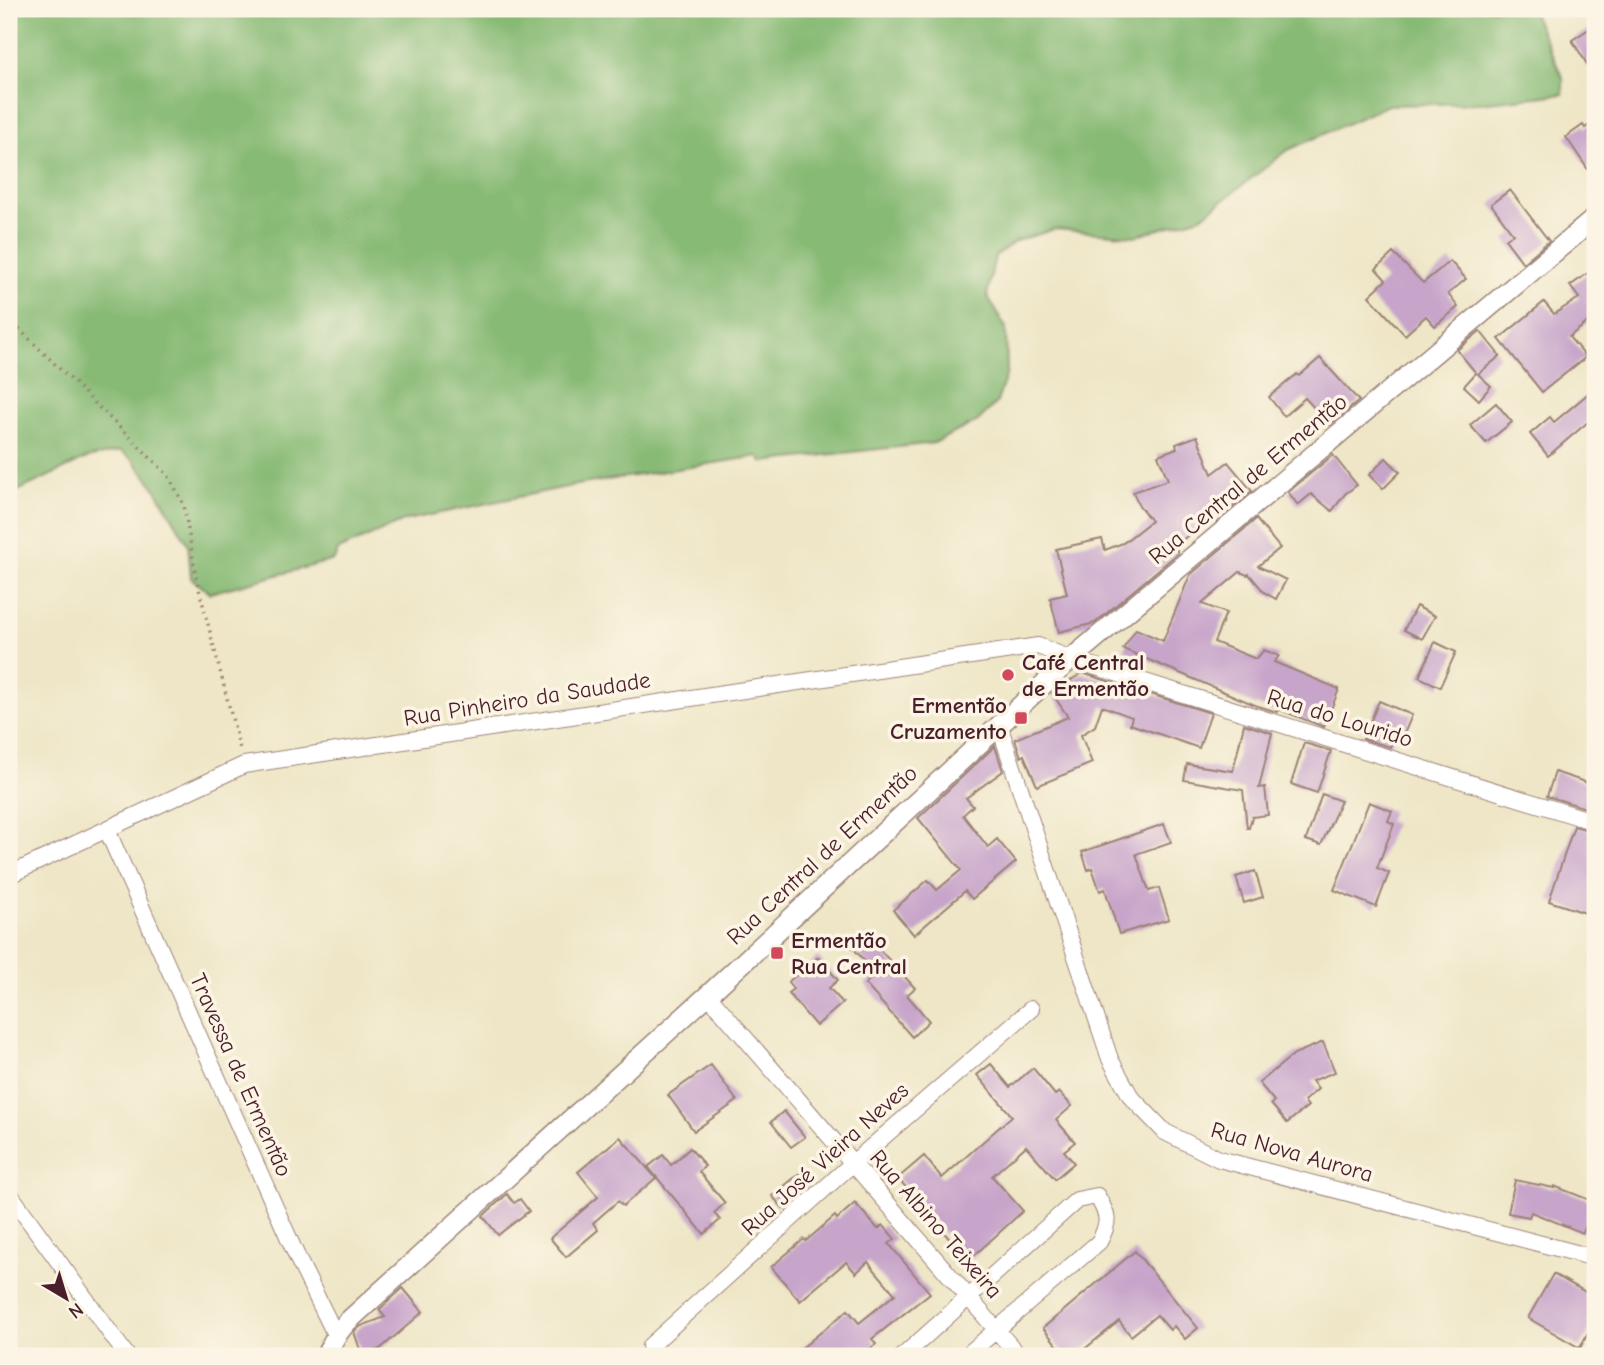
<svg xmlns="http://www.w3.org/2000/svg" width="1604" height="1365" font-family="'Comic Neue',sans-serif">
<rect width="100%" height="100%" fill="#fcf5e5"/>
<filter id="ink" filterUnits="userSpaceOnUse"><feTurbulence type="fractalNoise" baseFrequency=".0143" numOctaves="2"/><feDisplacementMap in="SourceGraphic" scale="14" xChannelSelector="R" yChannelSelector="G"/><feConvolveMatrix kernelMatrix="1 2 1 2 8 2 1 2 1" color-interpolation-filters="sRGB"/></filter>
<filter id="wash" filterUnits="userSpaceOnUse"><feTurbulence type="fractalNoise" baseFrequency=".00686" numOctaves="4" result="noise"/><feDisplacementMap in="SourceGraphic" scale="28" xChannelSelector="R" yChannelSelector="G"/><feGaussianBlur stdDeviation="1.57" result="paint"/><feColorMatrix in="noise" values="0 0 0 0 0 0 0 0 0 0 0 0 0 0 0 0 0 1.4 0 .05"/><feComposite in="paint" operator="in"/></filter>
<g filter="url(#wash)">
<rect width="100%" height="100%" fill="#eee6c6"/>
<path fill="#87ba74" stroke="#686c50" stroke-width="2" d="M 9,9 L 1531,9 L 1563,78 L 1563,94 L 1478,103 L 1388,105 L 1288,150 L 1201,217 L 1135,236 L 1055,229 L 1016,241 L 995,256 L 987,295 L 1006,328 L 1007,372 L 997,402 L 978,421 L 934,443 L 762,462 L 759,456 L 576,485 L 406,520 L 338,550 L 334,560 L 210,593 L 191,578 L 188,544 L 155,488 L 133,460 L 121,451 L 87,458 L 9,495 Z"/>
<g id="blocks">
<g fill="#c7a4ca">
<path d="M 1595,25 L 1595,77 L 1572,40 Z"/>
<path d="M 1595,121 L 1595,180 L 1566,137 L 1583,125 L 1585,128 Z"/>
<path d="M 1510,190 L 1549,241 L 1523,263 L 1505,239 L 1513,234 L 1491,204 Z"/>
<path d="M 1393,253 L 1423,283 L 1450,261 L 1466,279 L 1448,294 L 1458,307 L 1435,326 L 1426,316 L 1405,335 L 1369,296 L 1386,280 L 1376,269 Z"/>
<path d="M 1595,268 L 1595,320 L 1593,318 L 1569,337 L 1586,357 L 1542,392 L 1499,339 L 1544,302 L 1554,314 L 1579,298 L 1570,286 Z"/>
<path d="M 1480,331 L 1500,356 L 1478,374 L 1491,386 L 1479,400 L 1464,386 L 1476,373 L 1457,350 Z"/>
<path d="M 1320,358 L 1359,401 L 1330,425 L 1305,398 L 1284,416 L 1269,397 L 1297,374 L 1299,376 Z"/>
<path d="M 1595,388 L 1595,416 L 1548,456 L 1530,434 L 1550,417 L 1554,422 Z"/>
<path d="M 1496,403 L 1512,422 L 1486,443 L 1470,425 Z"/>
<path d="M 1197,436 L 1212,474 L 1228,462 L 1252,491 L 1223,515 L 1219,510 L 1175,546 L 1178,553 L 1095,623 L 1059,632 L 1050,598 L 1067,594 L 1056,549 L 1102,539 L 1105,550 L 1123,543 L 1151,521 L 1138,504 L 1133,492 L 1168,480 L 1158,455 L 1177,448 L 1176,444 Z"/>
<path d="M 1333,455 L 1357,485 L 1345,494 L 1332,511 L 1311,494 L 1298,505 L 1288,492 Z"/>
<path d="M 1386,458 L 1400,472 L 1383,489 L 1369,475 Z"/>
<path d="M 1256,519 L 1280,548 L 1258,566 L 1286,580 L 1276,599 L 1264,592 L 1249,574 L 1247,575 L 1240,572 L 1202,604 L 1226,613 L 1214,642 L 1256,659 L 1264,650 L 1279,656 L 1274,662 L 1339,689 L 1324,727 L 1278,709 L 1277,712 L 1255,705 L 1123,649 L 1136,629 L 1163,641 L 1190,575 Z"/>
<path d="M 1416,606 L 1435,616 L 1422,639 L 1404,630 Z"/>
<path d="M 1435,642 L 1456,652 L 1440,687 L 1419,677 Z"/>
<path d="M 1082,673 L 1211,713 L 1199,748 L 1130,724 L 1132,717 L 1102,706 L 1095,726 L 1081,735 L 1092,763 L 1037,786 L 1024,755 L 1021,757 L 1015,739 L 1068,717 L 1052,693 Z"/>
<path d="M 1379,701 L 1412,715 L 1402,739 L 1395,736 L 1390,747 L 1363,739 Z"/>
<path d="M 1244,724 L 1272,733 L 1259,788 L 1265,787 L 1268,815 L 1252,817 L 1249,828 L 1247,828 L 1243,790 L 1184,780 L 1187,764 L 1233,771 Z"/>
<path d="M 1304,743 L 1331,751 L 1317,793 L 1291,784 Z"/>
<path d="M 995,746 L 1003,771 L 966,798 L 973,806 L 963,815 L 988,847 L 997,839 L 1016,862 L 972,899 L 965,891 L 914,935 L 893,910 L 928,880 L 937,890 L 961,870 L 918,818 Z"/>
<path d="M 1593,771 L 1595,771 L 1595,811 L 1547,796 L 1555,772 L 1588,783 Z"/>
<path d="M 1322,794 L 1341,801 L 1321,845 L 1306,840 Z"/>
<path d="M 1369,802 L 1392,811 L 1388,821 L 1394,824 L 1377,868 L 1389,873 L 1376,907 L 1334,890 Z"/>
<path d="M 1164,824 L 1171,842 L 1136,854 L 1149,891 L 1159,888 L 1169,919 L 1119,934 L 1105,889 L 1100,891 L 1092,868 L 1088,870 L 1082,852 Z"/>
<path d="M 1574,826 L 1595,832 L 1595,916 L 1549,901 Z"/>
<path d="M 1255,871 L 1263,897 L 1244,903 L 1236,877 Z"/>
<path d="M 867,936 L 915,988 L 907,995 L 929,1021 L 912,1037 L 865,984 L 876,974 L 853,948 Z"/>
<path d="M 818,957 L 838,980 L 829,988 L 843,1003 L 816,1026 L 788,993 L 793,989 L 788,982 Z"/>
<path d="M 1323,1042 L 1335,1072 L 1312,1081 L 1318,1089 L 1304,1101 L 1308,1106 L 1287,1123 L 1271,1104 L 1274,1101 L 1259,1083 L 1294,1054 Z"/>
<path d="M 991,1064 L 1010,1087 L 1033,1068 L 1055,1095 L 1059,1092 L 1072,1106 L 1056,1120 L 1075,1142 L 1064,1151 L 1074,1163 L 1055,1179 L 1026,1146 L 992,1176 L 1023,1211 L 968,1261 L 898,1178 L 924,1156 L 942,1178 L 1012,1116 L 977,1075 Z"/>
<path d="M 711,1065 L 737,1101 L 694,1131 L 668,1095 Z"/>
<path d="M 784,1111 L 805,1137 L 791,1147 L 771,1122 Z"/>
<path d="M 620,1137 L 656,1178 L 623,1206 L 618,1201 L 593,1223 L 598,1230 L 566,1257 L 550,1238 L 598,1197 L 578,1172 Z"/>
<path d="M 690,1148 L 705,1166 L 699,1172 L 725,1203 L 714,1213 L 720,1220 L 704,1234 L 648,1167 L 663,1155 L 671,1165 Z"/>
<path d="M 799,1174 L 808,1186 L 783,1208 L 772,1196 Z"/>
<path d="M 1515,1180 L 1554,1188 L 1554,1186 L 1595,1202 L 1583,1233 L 1531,1212 L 1529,1217 L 1508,1213 Z"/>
<path d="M 507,1194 L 514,1203 L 520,1199 L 529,1211 L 498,1235 L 483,1216 Z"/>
<path d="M 855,1203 L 878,1229 L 883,1225 L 895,1239 L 889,1244 L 930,1293 L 872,1339 L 876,1344 L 861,1356 L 792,1356 L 848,1310 L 859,1323 L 895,1294 L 868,1262 L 856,1273 L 846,1262 L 800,1301 L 771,1267 L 804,1239 L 806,1241 L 835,1216 L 837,1219 Z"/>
<path d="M 1135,1251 L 1198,1328 L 1185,1339 L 1174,1326 L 1170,1330 L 1157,1315 L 1131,1336 L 1119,1321 L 1076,1356 L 1066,1356 L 1043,1328 Z"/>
<path d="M 1553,1274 L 1595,1297 L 1595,1320 L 1580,1348 L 1528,1318 Z"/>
<path d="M 403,1288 L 423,1312 L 380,1349 L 362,1355 L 354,1332 L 361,1326 L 385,1317 L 379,1310 Z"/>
</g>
</g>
</g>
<g filter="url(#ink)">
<use href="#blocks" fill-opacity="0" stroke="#9c8278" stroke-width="2"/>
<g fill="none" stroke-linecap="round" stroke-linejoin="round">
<g stroke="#9c8278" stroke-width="18">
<g id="minor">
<path d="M 999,725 L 1110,1059 L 1131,1097 L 1165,1132 L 1219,1159 L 1595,1258"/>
<path d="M 107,830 L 299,1261 L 336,1336"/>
<path d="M 9,875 L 244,765 L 1038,646 L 1071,659 L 1595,822"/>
<path d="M 708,995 L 1019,1356"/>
<path d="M 9,1193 L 127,1356"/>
<path d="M 650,1346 L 853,1163 L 1031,1009"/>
<path d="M 903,1356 L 1077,1200 L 1097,1196 C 1109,1216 1110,1222 1099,1242 L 966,1356"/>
</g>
</g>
<g stroke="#9c8278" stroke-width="22">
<path id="tertiary" d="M 325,1356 L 336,1336 L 346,1323 L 708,995 L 1071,659 L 1595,218"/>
</g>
<path stroke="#9c8278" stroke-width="3.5" stroke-dasharray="2 5" stroke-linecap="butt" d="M 9,319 L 168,475 L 184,505 L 196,577 L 240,749"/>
<use href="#minor" stroke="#fff" stroke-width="16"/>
<use href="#tertiary" stroke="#fff" stroke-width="19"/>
</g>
</g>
<g fill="#d1495b" stroke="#fcf5e5" stroke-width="2.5">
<circle cx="1008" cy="675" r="7"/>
<rect x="1014" y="711" width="14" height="14" rx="3.5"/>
<rect x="770" y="946" width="14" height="14" rx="3.5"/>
</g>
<g text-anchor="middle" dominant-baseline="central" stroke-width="7" stroke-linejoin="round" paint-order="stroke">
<g font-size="23" fill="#4a1f2b" stroke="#fcf5e5">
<text transform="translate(1248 479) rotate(-40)">Rua Central de Ermentão</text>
<text transform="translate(527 699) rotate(-9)">Rua Pinheiro da Saudade</text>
<text transform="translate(1340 718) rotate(17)">Rua do Lourido</text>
<text transform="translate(822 855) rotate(-43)">Rua Central de Ermentão</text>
<text transform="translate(241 1075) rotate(66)">Travessa de Ermentão</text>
<text transform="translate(1292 1152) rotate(16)">Rua Nova Aurora</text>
<text transform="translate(825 1159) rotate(-42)">Rua José Vieira Neves</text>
<text transform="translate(936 1224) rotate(49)">Rua Albino Teixeira</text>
</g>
<g font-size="23" font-weight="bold" fill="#4a1f2b" stroke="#fcf5e5" text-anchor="start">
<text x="1022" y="662">Café Central<tspan x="1022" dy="26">de Ermentão</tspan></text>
<text x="1007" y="705" text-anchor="end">Ermentão<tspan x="1007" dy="26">Cruzamento</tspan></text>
<text x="791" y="940">Ermentão<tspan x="791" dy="26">Rua Central</tspan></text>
</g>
</g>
<rect width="1604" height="1365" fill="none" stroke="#fcf5e5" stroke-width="35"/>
<g transform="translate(66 1298) rotate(142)" stroke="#fcf5e5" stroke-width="5" paint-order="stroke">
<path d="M0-5L12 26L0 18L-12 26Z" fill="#4a1f2b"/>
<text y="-10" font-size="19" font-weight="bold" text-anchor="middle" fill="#4a1f2b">N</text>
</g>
</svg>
